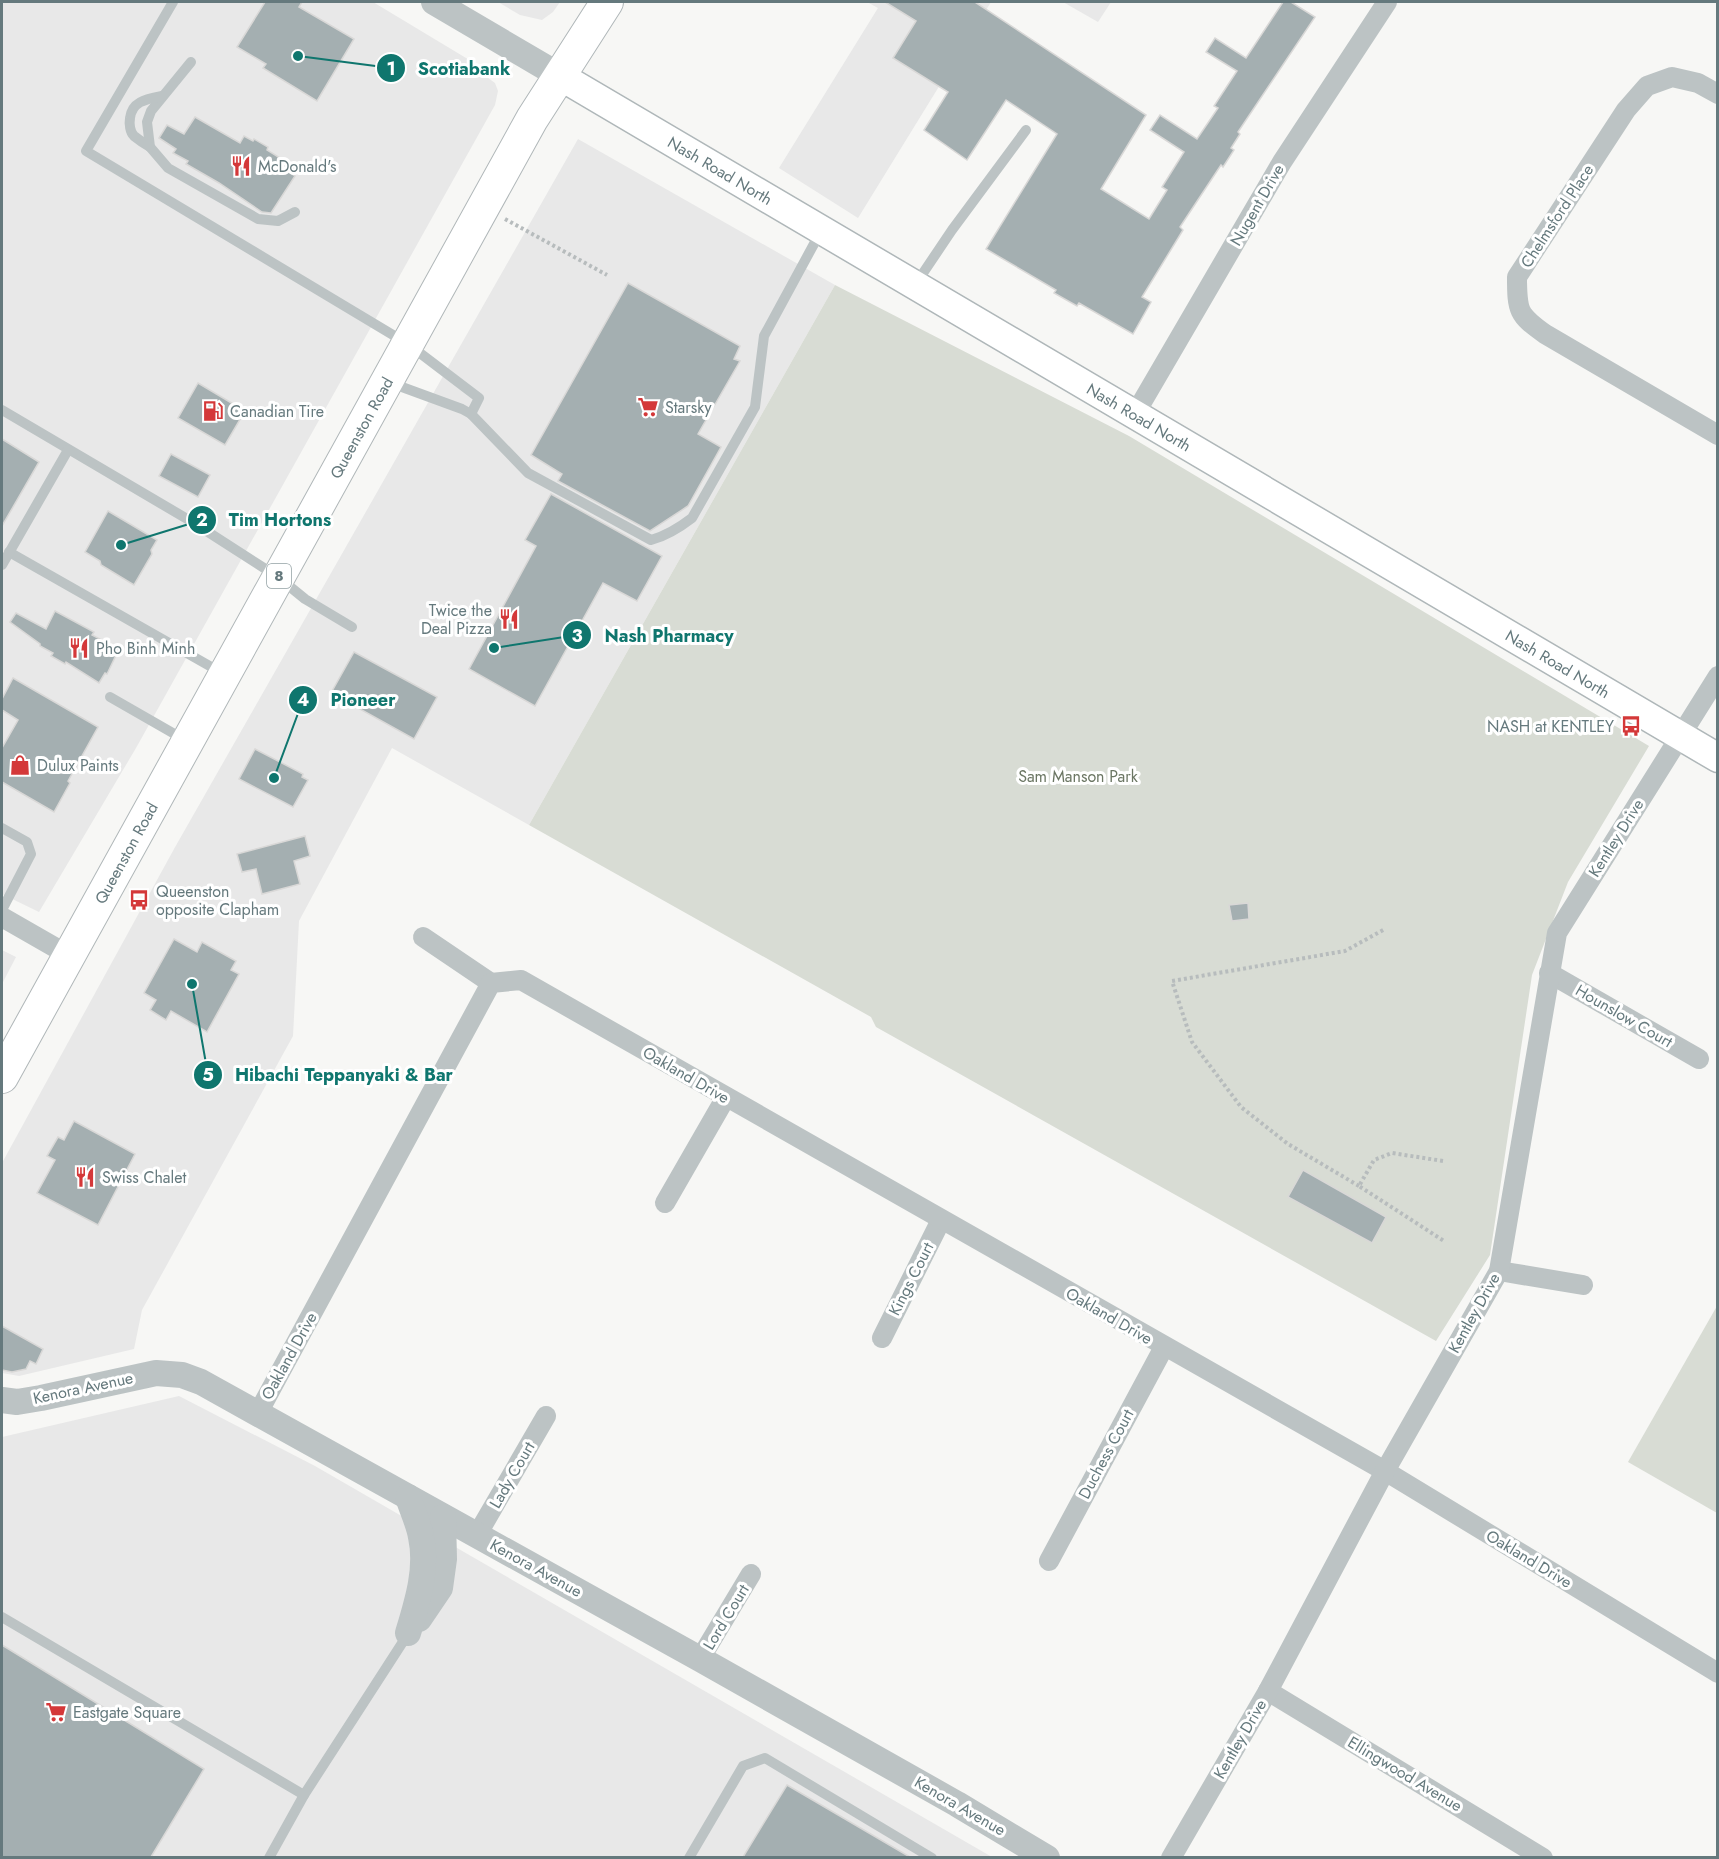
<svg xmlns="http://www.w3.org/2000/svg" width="1719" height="1859" font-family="Jost,sans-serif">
<rect width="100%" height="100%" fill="#f7f7f5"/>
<g fill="#e8e8e8">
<path d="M 2,2 L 373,2 L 471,61 L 480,72 L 495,83 L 498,91 L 495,105 L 136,748 L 39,912 L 2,894 Z"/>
<path d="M 498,2 L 560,2 L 553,12 L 542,20 L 520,15 Z"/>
<path d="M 867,2 L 991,2 L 858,218 L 779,168 L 878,8 Z"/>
<path d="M 1063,2 L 1111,2 L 1098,22 Z"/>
<path d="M 578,139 L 835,285 L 529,825 L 392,748 L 299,921 L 293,1036 L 142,1310 L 134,1349 L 19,1376 L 2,1373 L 2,1163 L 174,849 Z"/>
<path d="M 2,950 L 16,957 L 2,984 Z"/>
<path d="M 179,1396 L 315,1466 L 992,1857 L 2,1857 L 2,1437 Z"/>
</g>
<g fill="#d8dcd4">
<path d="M 835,285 L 1129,436 L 1649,746 L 1568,882 L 1532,975 L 1490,1255 L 1436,1341 L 876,1027 L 871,1017 L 529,825 Z"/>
<path d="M 1717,1306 L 1717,1513 L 1628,1462 Z"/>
</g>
<g fill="#a4afb1" stroke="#d9d8d7" stroke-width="1.5">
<path d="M 265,2 L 302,2 L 299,7 L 354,39 L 317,101 L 263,68 L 266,64 L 237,47 Z"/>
<path d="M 885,2 L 975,2 L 1146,115 L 1101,189 L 1149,219 L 1167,190 L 1162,187 L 1184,152 L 1150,130 L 1160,115 L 1197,139 L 1218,108 L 1214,106 L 1237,71 L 1206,52 L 1215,38 L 1246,58 L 1283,2 L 1291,2 L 1315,17 L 1238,132 L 1240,134 L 1231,148 L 1234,150 L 1223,167 L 1221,165 L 1180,227 L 1183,230 L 1142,297 L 1151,302 L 1133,334 L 1079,303 L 1077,306 L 1054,293 L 1056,290 L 986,249 L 1057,134 L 1006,100 L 967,160 L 924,130 L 948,92 L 893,58 L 916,21 Z"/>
<path d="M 195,117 L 240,143 L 244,136 L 253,141 L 254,139 L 268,147 L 267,150 L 296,168 L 292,174 L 295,176 L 271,213 L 262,212 L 219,183 L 186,164 L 188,161 L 173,153 L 176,149 L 159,138 L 167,125 L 184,134 Z"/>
<path d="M 628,283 L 740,346 L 734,359 L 740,361 L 698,434 L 721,447 L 688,506 L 650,531 L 558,481 L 562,474 L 531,455 Z"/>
<path d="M 198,383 L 245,411 L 225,445 L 178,418 Z"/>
<path d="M 2,439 L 39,462 L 2,526 Z"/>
<path d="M 171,454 L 210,475 L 198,497 L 159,476 Z"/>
<path d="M 551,494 L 662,556 L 637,601 L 603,583 L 535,706 L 469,669 L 536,546 L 525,540 Z"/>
<path d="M 108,511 L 157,540 L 151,550 L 152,554 L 134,585 L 101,565 L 100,561 L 85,552 Z"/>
<path d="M 55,611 L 94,632 L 92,635 L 119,649 L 107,674 L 105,673 L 99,683 L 66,662 L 65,664 L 51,656 L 53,653 L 40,646 L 40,644 L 10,622 L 16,613 L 46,629 Z"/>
<path d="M 354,652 L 437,697 L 414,739 L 331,693 Z"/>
<path d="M 13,678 L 98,727 L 68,781 L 70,783 L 54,812 L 2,782 L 2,748 L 18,720 L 2,710 L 2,699 Z"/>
<path d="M 255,749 L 303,774 L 302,777 L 308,780 L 293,807 L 239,779 Z"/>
<path d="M 305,836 L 310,856 L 294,861 L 300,884 L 262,894 L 256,869 L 242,872 L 237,854 Z"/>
<path d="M 1248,903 L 1249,919 L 1232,921 L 1229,905 Z"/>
<path d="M 174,939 L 197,952 L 202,942 L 236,961 L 231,970 L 239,974 L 207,1032 L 171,1011 L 166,1020 L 150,1010 L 156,1000 L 144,993 Z"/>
<path d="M 74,1121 L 135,1154 L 98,1225 L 37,1193 L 55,1160 L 47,1156 L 58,1137 L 64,1140 Z"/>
<path d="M 1303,1170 L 1386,1217 L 1372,1243 L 1288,1197 Z"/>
<path d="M 2,1326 L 43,1349 L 36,1364 L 30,1361 L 26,1369 L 12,1372 L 2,1370 Z"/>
<path d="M 2,1645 L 204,1769 L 151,1857 L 2,1857 Z"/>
<path d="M 787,1785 L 910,1857 L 743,1857 Z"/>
</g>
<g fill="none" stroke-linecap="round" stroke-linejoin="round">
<g stroke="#afb7b9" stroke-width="31">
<g id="secondary">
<path id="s1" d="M 560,76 L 1718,758"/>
</g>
</g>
<g stroke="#b0b7b9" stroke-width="34">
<g id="primary">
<path id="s2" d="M 2,1077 L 532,119 L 607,2"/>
</g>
</g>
<g stroke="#b7bcbd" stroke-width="4" stroke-dasharray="3 3" stroke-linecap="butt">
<path d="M 505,219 L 607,275"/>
<path d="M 1443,1161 L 1392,1153 L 1374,1160 L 1359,1186 L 1444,1241"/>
<path d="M 1359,1186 L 1288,1144 L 1241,1107 L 1192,1042 L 1172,981 L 1345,951 L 1385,929"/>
</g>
<g stroke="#bcc3c4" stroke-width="10">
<path d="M 173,2 L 86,151 L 408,344 L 479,398 L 471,414"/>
<path d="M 191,62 L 151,111 L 147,122 L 150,147 L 168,168 L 258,219 L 278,221 L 295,212"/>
<path d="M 150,147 C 145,144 139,140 134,136 C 130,132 129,124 130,118 C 132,101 147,99 162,96"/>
<path d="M 915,285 L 952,230 L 1026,130"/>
<path d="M 391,383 L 462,409 L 471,414 L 528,473 L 651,540 C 666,536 679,528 692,518 L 755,407 L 764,336 L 821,231"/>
<path d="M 2,410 L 194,523 L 278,577 L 305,599 L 352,627"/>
<path d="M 9,552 L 222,673"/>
<path d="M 2,565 L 68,450"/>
<path d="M 110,697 L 185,740"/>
<path d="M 2,828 L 27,842 L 31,854 L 2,910"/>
<path d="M 2,1617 L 304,1795"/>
<path d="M 269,1858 L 304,1795 L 408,1634"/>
<path d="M 689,1858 L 743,1766 L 765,1758 L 932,1858"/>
</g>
<g stroke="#bcc3c4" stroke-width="20">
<path d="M 1718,94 L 1698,83 L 1672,77 L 1647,86 L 1626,110 L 1517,277 C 1517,311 1518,315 1545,334 L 1718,435"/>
<path d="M 1135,414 L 1282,162 L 1387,2"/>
<path d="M 2,917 L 70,956"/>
<path d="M 423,937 L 491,983"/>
<path d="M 1549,973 L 1699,1059"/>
<path d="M 665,1203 L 726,1097"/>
<path d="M 1499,1271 L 1583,1285"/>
<path d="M 882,1338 L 941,1220"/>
<path d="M 258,1413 L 491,983 L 521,980 L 1385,1471 L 1718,1673"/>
<path d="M 477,1535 L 546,1416"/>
<path d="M 1049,1561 L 1164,1347"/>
<path d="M 700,1659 L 751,1574"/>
<path d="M 1268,1691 L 1543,1858"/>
<path d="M 1171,1858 L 1268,1691 L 1385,1471 L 1499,1271 L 1557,933 L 1718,676"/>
</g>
<g stroke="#bcc3c4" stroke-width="26">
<path d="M 434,2 L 560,76"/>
<path d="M 2,1400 L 17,1402 L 41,1398 L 156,1373 L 182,1375 L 201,1382 L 700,1659 L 957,1804 L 1047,1858"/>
<path d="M 419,1619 L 440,1588 L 444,1559 L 443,1517"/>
<path d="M 408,1633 C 417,1603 428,1569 421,1537 C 419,1524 412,1510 408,1497"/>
</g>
<use href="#secondary" stroke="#fff" stroke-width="28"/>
<use href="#primary" stroke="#fff" stroke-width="32"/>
</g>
<defs>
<g id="restaurant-bare" transform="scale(1.62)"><path d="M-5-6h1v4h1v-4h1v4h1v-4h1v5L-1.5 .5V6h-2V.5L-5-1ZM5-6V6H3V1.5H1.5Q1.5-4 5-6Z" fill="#d43839" stroke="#fff" stroke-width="2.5" paint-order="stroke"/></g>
<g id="supermarket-bare" transform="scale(1.62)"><path d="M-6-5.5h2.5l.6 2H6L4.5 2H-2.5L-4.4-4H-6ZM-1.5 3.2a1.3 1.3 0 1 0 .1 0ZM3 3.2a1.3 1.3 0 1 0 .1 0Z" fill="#d43839" stroke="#fff" stroke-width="2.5" paint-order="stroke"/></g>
<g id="fuel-bare" transform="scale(1.62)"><path d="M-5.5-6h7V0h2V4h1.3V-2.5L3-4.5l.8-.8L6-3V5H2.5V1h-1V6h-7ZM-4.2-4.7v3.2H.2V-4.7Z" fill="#d43839" stroke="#fff" stroke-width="2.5" paint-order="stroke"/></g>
<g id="bus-bare" transform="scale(1.62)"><path d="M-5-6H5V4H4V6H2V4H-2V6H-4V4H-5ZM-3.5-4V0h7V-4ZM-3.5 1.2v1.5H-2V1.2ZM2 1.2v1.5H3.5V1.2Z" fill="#d43839" stroke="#fff" stroke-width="2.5" paint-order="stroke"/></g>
<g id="shop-bare" transform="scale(1.62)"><path d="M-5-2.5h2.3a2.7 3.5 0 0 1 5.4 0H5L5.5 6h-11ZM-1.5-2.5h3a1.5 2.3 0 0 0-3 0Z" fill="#d43839" stroke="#fff" stroke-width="2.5" paint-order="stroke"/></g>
</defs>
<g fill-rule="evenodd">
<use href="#restaurant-bare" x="241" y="166"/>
<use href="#supermarket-bare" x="648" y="407"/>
<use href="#fuel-bare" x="213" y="411"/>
<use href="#restaurant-bare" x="509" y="619"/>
<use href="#restaurant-bare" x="79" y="648"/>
<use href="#bus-bare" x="1631" y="726"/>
<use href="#shop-bare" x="20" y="765"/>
<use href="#bus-bare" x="139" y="900"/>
<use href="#restaurant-bare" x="85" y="1177"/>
<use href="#supermarket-bare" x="56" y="1712"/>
</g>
<g text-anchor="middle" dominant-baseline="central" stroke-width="6" stroke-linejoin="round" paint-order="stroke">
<rect fill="#fff" stroke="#93a1a4" stroke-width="1.5" x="267" y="564" width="24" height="24" rx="4.5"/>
<g font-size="15" font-weight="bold" fill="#65797d">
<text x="279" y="576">8</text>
</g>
<g font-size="16" fill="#65797d" stroke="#fff" text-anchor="start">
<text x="258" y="166">McDonald's</text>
<text x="665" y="407">Starsky</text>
<text x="230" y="411">Canadian Tire</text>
<text x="492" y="610" text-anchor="end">Twice the<tspan x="492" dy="18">Deal Pizza</tspan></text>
<text x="96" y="648">Pho Binh Minh</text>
<text x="1614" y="726" text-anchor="end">NASH at KENTLEY</text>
<text x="37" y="765">Dulux Paints</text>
<text x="156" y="891">Queenston<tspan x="156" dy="18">opposite Clapham</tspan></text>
<text x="102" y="1177">Swiss Chalet</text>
<text x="73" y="1712">Eastgate Square</text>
</g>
<g font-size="16" fill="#65797d" stroke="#fff">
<text stroke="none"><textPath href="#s1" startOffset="186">Nash Road North</textPath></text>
<text transform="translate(1257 205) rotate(-60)">Nugent Drive</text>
<text transform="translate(1557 216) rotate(-57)">Chelmsford Place</text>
<text stroke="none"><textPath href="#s1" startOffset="672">Nash Road North</textPath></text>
<text stroke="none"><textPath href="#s2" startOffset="742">Queenston Road</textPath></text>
<text stroke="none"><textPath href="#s1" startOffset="1158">Nash Road North</textPath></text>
<text transform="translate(1616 838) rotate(-58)">Kentley Drive</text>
<text stroke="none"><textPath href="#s2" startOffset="256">Queenston Road</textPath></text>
<text transform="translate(1624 1016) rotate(30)">Hounslow Court</text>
<text transform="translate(686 1075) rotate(30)">Oakland Drive</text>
<text transform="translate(911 1279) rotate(-63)">Kings Court</text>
<text transform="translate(1474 1313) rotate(-61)">Kentley Drive</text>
<text transform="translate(1109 1316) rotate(30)">Oakland Drive</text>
<text transform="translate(289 1356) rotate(-61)">Oakland Drive</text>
<text transform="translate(83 1388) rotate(-12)">Kenora Avenue</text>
<text transform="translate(1106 1454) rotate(-62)">Duchess Court</text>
<text transform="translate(512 1475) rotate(-60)">Lady Court</text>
<text transform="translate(1529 1559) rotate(31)">Oakland Drive</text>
<text transform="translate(536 1568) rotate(29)">Kenora Avenue</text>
<text transform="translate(726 1617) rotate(-59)">Lord Court</text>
<text transform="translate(1240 1739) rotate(-60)">Kentley Drive</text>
<text transform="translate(1405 1774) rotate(31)">Ellingwood Avenue</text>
<text transform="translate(960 1806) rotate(30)">Kenora Avenue</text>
</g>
<g font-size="16" fill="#6b7663" stroke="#fff">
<text x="1078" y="776">Sam Manson Park</text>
</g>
</g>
<path fill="none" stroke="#0f766e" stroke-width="2" d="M298 56L391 68M121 545L202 520M494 648L577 635M274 778L303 700M192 984L208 1075"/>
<g fill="#0f766e" stroke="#fff" stroke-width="2">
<circle cx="298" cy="56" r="6"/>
<circle cx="121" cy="545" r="6"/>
<circle cx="494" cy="648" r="6"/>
<circle cx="274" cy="778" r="6"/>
<circle cx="192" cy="984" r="6"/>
<circle cx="391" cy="68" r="15"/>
<circle cx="202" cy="520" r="15"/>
<circle cx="577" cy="635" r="15"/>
<circle cx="303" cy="700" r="15"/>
<circle cx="208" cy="1075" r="15"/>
</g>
<g font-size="18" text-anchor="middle" font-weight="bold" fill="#fff">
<text x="391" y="75">1</text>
<text x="202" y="526">2</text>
<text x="577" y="642">3</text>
<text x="303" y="706">4</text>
<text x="208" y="1081">5</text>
</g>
<g font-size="18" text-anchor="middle" font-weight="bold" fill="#0f766e" stroke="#fff" stroke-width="6" stroke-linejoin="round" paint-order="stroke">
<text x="464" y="75">Scotiabank</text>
<text x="280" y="526">Tim Hortons</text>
<text x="669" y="642">Nash Pharmacy</text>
<text x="363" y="706">Pioneer</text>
<text x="344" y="1081">Hibachi Teppanyaki &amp; Bar</text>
</g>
<rect width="1719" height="1859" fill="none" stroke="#65797d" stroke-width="6"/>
</svg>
